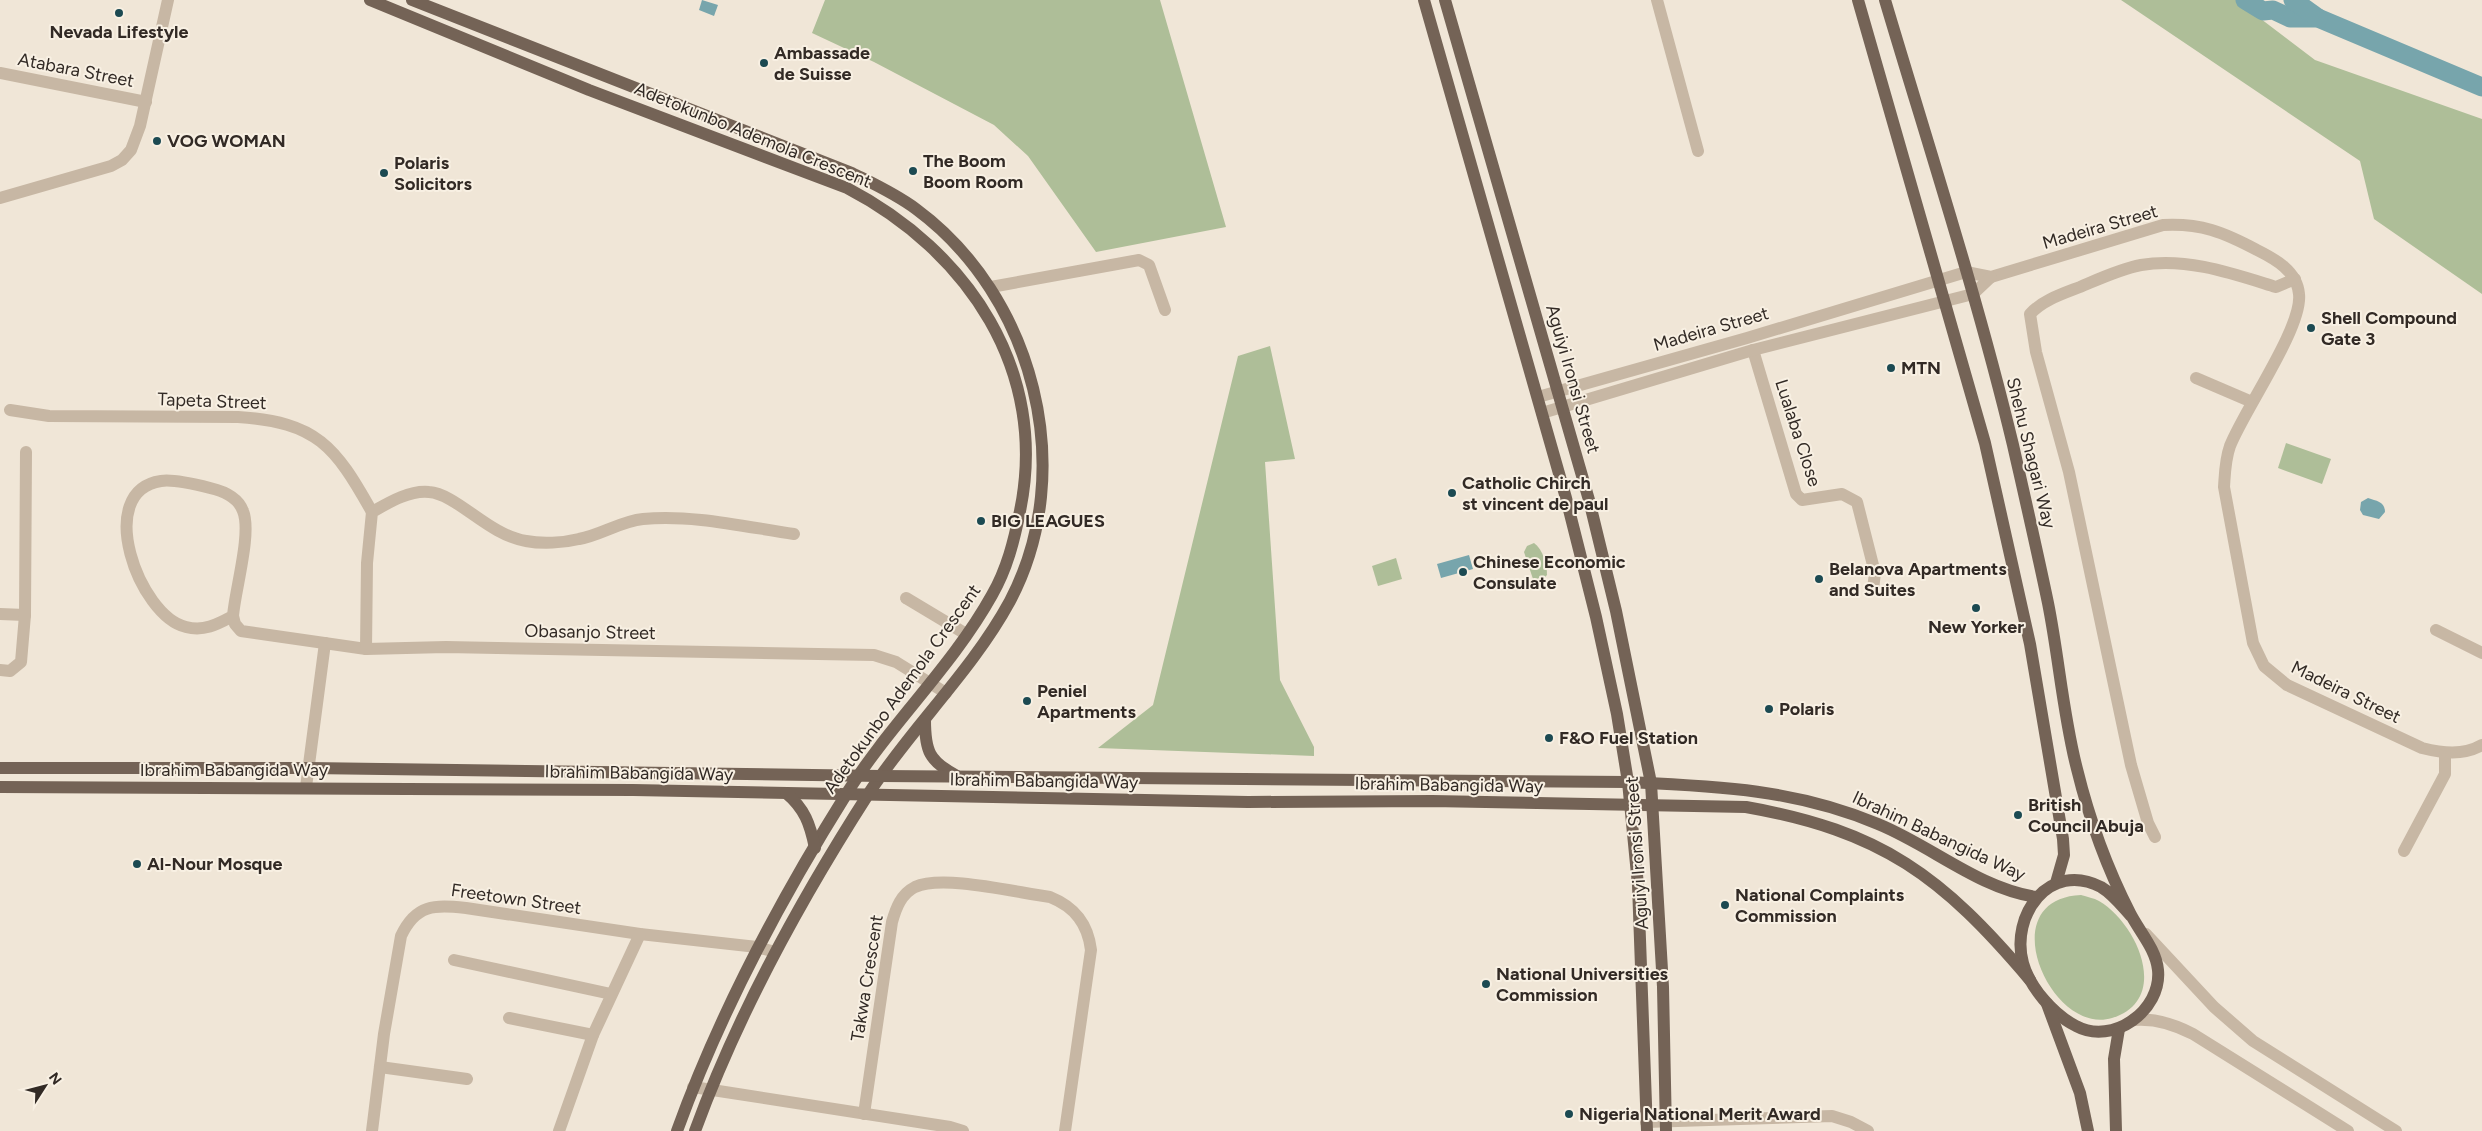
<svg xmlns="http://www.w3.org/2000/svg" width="2482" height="1131" font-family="Figtree,sans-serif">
<rect width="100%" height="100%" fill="#f0e6d7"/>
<g fill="#aebe98">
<path d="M 825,0 L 1160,0 L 1226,227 L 1096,252 L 1028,156 L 994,125 L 874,62 L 812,33 Z"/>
<path d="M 2121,0 L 2236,0 L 2315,60 L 2482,119 L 2482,294 L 2374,219 L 2360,161 Z"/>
<path d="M 1270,346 L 1295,459 L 1265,462 L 1280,680 L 1314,747 L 1314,756 L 1098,748 L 1153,705 L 1238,356 Z"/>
<path d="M 2286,443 L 2331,459 L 2322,484 L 2278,468 Z"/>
<path d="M 1534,543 C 1543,549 1547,565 1547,575 L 1541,581 L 1533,579 L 1524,552 L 1527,546 Z"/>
<path d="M 1396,558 L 1402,579 L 1378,586 L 1372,566 Z"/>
<path d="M 2081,895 C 2087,897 2094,898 2099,901 C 2138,924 2171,1000 2112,1018 C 2051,1037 1990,899 2081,895 Z"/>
</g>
<g fill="#77a5ac">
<path d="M 702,0 L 718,5 L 714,16 L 699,10 Z"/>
<path d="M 2368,498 C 2377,501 2385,502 2385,512 L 2379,519 L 2363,515 L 2360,510 L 2361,502 Z"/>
<path d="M 1469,555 L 1473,569 L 1441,578 L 1437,564 Z"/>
</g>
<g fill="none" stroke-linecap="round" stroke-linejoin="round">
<g stroke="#77a5ac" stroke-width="19">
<path d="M 2245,0 L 2263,11 L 2273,10 L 2290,18 L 2318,18 L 2482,87"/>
<path d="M 2293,0 L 2318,18"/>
</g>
<g stroke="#c7b7a4" stroke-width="12">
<path d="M 1657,0 L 1698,151"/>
<path d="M 0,73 L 146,102"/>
<path d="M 0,198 L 111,166 L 122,160 L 131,150 L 140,126 L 168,0"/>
<path d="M 991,287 L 1139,260 L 1149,265 L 1165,310"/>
<path d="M 1753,350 L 1796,494 L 1802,500 L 1842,494 L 1857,502 L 1875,573 L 1873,589"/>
<path d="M 2196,378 L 2252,402"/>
<path d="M 1538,397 L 1747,338 L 1966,272 L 1991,277 L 2163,225 C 2201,223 2223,232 2257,250 C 2275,259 2297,271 2299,294 C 2303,327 2244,410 2230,446 C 2225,460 2225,473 2224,487 L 2253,643 L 2264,666 L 2287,685 L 2422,748 C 2442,753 2463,756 2482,745"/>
<path d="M 10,410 L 49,416 L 238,417 C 317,422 335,446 372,512"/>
<path d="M 1542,413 L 1753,350 L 1973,294 L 1991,277"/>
<path d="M 906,598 L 966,634"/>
<path d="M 0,614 L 25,615"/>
<path d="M 233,616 C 218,624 204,632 186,627 C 139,616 93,491 161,481 C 173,479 198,485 210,488 C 223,491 238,497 243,511 C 252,533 235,590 233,616 L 235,624 L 241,631 L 366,649 L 446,647 L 874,655 L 896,662 L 946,693"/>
<path d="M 2436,630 L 2482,653"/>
<path d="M 366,649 L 367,563 L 372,512 C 388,503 409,490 429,492 C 457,494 488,535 526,541 C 542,544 563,543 579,539 C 601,535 621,521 643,519 C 691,514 746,527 794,534"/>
<path d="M 0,670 L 10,671 L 21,662 L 25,615 L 26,452"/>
<path d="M 306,787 L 325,643"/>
<path d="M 2155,837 L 2148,823 L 2131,765 L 2069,472 L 2036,352 L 2030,314 C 2043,300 2062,294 2080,287 C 2099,279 2120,269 2141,265 C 2187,257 2234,274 2276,287 L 2295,279"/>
<path d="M 2404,851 L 2445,774 L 2445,754"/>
<path d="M 2146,934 L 2214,1007 L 2253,1041 L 2396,1131"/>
<path d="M 454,960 L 611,994"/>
<path d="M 509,1018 L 593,1035"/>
<path d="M 2133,1020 C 2154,1018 2174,1024 2193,1034 L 2348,1131"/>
<path d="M 380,1067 L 467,1079"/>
<path d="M 693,1087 L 950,1127 L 963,1131"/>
<path d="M 864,1114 L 892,922 C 896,908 901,894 915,887 C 943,874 1018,893 1050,897 C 1075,907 1088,924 1091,950 L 1065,1131"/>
<path d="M 1646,1122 L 1832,1116 L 1851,1122 L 1868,1131"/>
<path d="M 372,1131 L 384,1034 L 401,936 C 416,904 434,905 466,908 L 640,934 L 757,947 L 775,952"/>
<path d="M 559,1131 L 593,1035 L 640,934"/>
</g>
<g stroke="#746356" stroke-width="12">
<path d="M 370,0 L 589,90 L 847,188 C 968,251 1049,371 1020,511 C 1014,541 1007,569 992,595 C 952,667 890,724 847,793 C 780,900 720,1012 677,1131"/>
<path d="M 412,0 L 852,173 C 874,184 896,194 916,209 C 1034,296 1079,470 1010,601 C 972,671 912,727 869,793 C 801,899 738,1013 695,1131"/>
<path d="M 1424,0 L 1566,498 L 1596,617 L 1617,714 L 1628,782 L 1638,885 L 1647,1131"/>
<path d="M 1445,0 L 1589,500 L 1616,611 L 1651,783 L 1663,987 L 1666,1131"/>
<path d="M 1858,0 L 1985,443 L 2030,644 L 2063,839 L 2064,855 L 2056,883"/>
<path d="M 1885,0 C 1929,148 1977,295 2013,445 C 2025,498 2037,550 2048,603 C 2059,658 2063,715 2077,769 C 2089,818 2107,868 2130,913 C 2139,931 2156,949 2158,970 C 2162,1010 2113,1046 2076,1026 C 2054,1015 2030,988 2023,963 C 2010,916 2049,860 2101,887 C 2113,894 2122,906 2131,916"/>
<path d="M 925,720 C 925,751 929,761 957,776"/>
<path d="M 0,768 L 310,768 L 880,776 L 1628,782 C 1716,786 1795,789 1878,824 C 1932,846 1978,888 2036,897"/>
<path d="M 0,787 L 633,790 L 1248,802 L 1432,801 L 1746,807 C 1882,831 1942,876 2030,980"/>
<path d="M 786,793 C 805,809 810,824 815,848"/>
<path d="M 2047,1004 L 2080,1093 L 2088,1131"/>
<path d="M 2116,1131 L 2114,1059 L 2119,1029"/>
</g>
</g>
<g fill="#1c4a52" stroke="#f8f0e3" stroke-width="2">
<circle cx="119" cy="13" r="5"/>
<circle cx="764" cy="63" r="5"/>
<circle cx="157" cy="141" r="5"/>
<circle cx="913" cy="171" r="5"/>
<circle cx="384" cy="173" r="5"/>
<circle cx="2311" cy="328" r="5"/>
<circle cx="1891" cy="368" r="5"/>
<circle cx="1452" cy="493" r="5"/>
<circle cx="981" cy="521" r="5"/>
<circle cx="1463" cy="572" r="5"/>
<circle cx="1819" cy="579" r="5"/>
<circle cx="1976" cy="608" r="5"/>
<circle cx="1027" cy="701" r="5"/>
<circle cx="1769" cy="709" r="5"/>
<circle cx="1549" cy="738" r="5"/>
<circle cx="2018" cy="815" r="5"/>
<circle cx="137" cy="864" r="5"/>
<circle cx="1725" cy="905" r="5"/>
<circle cx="1486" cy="984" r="5"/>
<circle cx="1569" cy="1114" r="5"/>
</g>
<g text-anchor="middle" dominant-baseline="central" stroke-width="4" stroke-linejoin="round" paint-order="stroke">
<g font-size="18" font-weight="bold" fill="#322a25" stroke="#f8f0e3" text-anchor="start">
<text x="119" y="32" text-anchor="middle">Nevada Lifestyle</text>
<text x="774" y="53">Ambassade<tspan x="774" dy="21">de Suisse</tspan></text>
<text x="167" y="141">VOG WOMAN</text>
<text x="923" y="161">The Boom<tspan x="923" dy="21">Boom Room</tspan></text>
<text x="394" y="163">Polaris<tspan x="394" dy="21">Solicitors</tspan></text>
<text x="2321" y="318">Shell Compound<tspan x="2321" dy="21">Gate 3</tspan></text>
<text x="1901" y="368">MTN</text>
<text x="1462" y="483">Catholic Chirch<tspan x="1462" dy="21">st vincent de paul</tspan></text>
<text x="991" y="521">BIG LEAGUES</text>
<text x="1473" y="562">Chinese Economic<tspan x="1473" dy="21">Consulate</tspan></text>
<text x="1829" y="569">Belanova Apartments<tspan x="1829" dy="21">and Suites</tspan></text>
<text x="1976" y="627" text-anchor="middle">New Yorker</text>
<text x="1037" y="691">Peniel<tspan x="1037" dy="21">Apartments</tspan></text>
<text x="1779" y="709">Polaris</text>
<text x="1559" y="738">F&amp;O Fuel Station</text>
<text x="2028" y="805">British<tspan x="2028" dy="21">Council Abuja</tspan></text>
<text x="147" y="864">Al-Nour Mosque</text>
<text x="1735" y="895">National Complaints<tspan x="1735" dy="21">Commission</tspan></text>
<text x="1496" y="974">National Universities<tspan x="1496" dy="21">Commission</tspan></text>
<text x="1579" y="1114">Nigeria National Merit Award</text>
</g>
<g font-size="18" fill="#322a25" stroke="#f8f0e3">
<text transform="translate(76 70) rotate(11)">Atabara Street</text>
<text transform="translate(753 135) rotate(22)">Adetokunbo Ademola Crescent</text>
<text transform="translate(2100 227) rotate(-16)">Madeira Street</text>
<text transform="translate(1711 329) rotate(-16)">Madeira Street</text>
<text transform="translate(1573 379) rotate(74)">Aguiyi Ironsi Street</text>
<text transform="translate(212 401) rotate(2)">Tapeta Street</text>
<text transform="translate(1798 433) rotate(72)">Lualaba Close</text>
<text transform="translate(2031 453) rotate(76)">Shehu Shagari Way</text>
<text transform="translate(590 632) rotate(1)">Obasanjo Street</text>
<text transform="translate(902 689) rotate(-54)">Adetokunbo Ademola Crescent</text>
<text transform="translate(2346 692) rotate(26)">Madeira Street</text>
<text x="234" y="770">Ibrahim Babangida Way</text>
<text transform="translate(639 773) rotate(1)">Ibrahim Babangida Way</text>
<text transform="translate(1044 781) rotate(1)">Ibrahim Babangida Way</text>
<text transform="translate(1449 785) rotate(1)">Ibrahim Babangida Way</text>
<text transform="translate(1939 836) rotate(25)">Ibrahim Babangida Way</text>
<text transform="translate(1637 853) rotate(-94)">Aguiyi Ironsi Street</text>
<text transform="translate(516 899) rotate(8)">Freetown Street</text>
<text transform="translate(867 978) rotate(-81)">Takwa Crescent</text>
</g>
</g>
<g transform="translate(45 1086) rotate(54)" stroke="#f8f0e3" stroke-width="4" paint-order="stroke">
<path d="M0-4L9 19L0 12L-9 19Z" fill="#322a25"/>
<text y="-8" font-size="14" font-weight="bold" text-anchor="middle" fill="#322a25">N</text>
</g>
</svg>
